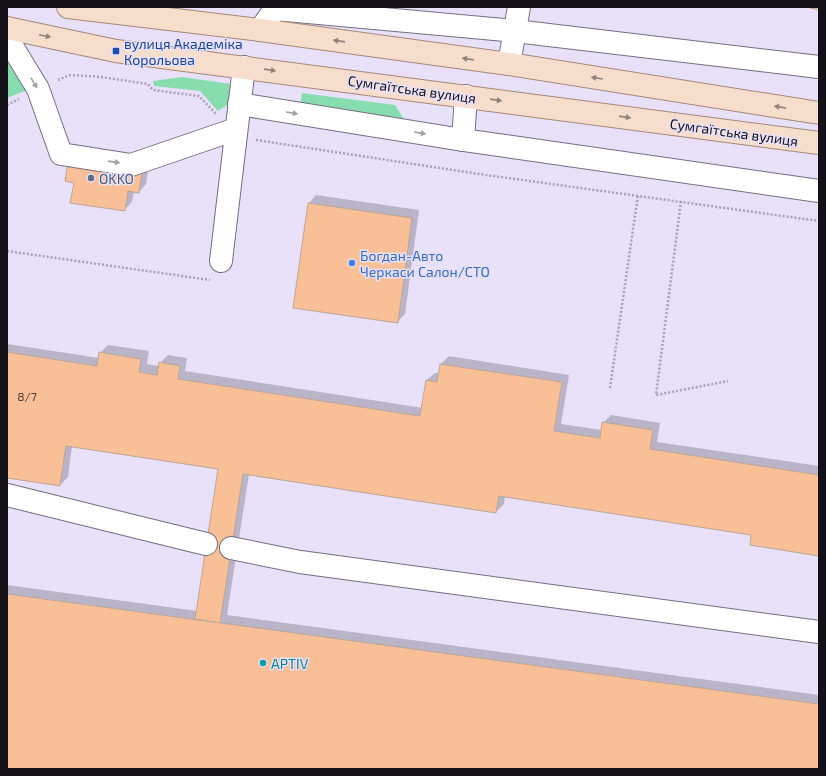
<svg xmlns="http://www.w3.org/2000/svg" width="826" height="776" font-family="'Exo 2',sans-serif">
<rect width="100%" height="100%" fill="#e8e1f9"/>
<g fill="#88ddaf">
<path d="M 7,57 L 27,90 L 7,98 Z"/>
<path d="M 182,77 L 231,84 L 230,103 L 218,111 L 200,91 L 154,86 L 153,81 Z"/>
<path d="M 302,93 L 395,105 L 404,119 L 300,105 Z"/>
</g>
<g fill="#0003">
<path d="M 149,165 L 146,184 L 139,192 L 134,191 L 132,202 L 124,210 L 71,202 Z"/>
<path d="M 316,195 L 419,210 L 405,314 L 397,322 L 309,203 Z"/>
<path d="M 7,344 L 99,358 L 100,353 L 108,345 L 149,351 L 147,364 L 159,366 L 160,363 L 168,355 L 187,358 L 185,371 L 423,408 L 427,380 L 435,373 L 440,373 L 441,364 L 449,356 L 569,375 L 561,424 L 602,430 L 603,423 L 611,415 L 660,423 L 657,442 L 819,466 L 819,555 L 753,534 L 505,496 L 504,504 L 496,512 L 249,474 L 227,615 L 819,695 L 819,769 L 7,769 L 7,585 L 197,611 L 219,468 L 72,446 L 68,477 L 60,485 L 7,477 Z"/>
</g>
<g fill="#f9bf97" stroke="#bba697">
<path d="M 810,7 L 819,7 L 819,10 L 810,8 Z"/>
<path d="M 68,161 L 142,173 L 139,193 L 128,191 L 125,211 L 70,203 L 74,183 L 65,181 Z"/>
<path d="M 308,203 L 412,218 L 398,323 L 293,308 Z"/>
<path d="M 7,352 L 97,366 L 99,352 L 141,359 L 139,372 L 157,375 L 159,362 L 180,366 L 178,379 L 420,416 L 426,380 L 437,382 L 440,364 L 562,382 L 554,431 L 600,438 L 602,422 L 653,430 L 650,449 L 819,475 L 819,556 L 750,545 L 751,535 L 499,496 L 496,513 L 243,474 L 220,623 L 195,619 L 218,469 L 66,446 L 60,486 L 7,478 Z"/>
<path d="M 7,594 L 819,704 L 819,769 L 7,769 Z"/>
</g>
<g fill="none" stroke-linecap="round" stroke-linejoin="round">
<g stroke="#736d81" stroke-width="24">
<g id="minor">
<path d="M 260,30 L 275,9 L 515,31 L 819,67"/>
<path d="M 7,38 L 38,89 L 61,154 L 131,165 L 236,129"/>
<path d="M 509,64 L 519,7"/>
<path d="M 239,104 L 463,140 L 819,191"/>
<path d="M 463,140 L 466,96"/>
<path d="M 221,261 L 244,67"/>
<path d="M 7,495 L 206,544"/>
<path d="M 231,548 L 300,562 L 819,632"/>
</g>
</g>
<g stroke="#a48776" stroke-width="24">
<g id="major">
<path d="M 68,7 L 260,30 L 509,64 L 819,113"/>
<path d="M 7,28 L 116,51 L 819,143"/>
</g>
</g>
<g stroke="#a7a1b4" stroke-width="2.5" stroke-dasharray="2 2" stroke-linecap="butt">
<path d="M 58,80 L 70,75 L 101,77 L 148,84 L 153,90 L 199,96 L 216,114"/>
<path d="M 7,105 L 19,99"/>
<path d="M 256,140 L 479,174 L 819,221"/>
<path d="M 681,201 L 656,395 L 728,381"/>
<path d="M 7,251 L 210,280"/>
<path d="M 610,388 L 638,195"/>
</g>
<use href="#minor" stroke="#fff" stroke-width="22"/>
<use href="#major" stroke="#f7ddcb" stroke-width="22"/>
</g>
<defs><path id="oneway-solid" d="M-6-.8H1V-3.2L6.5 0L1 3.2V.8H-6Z"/></defs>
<g fill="#90817a">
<use href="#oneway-solid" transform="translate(45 36) rotate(12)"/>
<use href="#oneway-solid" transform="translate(339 41) rotate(-172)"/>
<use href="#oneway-solid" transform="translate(468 59) rotate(-172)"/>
<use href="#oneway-solid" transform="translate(270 70) rotate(8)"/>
<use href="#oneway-solid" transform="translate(597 78) rotate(-171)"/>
<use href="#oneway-solid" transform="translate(496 100) rotate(8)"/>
<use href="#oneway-solid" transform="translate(780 107) rotate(-171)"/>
<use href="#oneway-solid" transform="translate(625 117) rotate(8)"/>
</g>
<g fill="#a19fa3">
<use href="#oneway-solid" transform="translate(34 83) rotate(59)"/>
<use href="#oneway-solid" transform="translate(292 113) rotate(9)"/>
<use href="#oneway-solid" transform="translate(420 133) rotate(9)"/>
<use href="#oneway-solid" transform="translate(114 162) rotate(8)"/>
</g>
<rect fill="#1a4fb4" stroke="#e8e1f9" stroke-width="1.5" x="112" y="47" width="8" height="8" rx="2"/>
<circle fill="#5c6f8a" stroke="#e8e1f9" stroke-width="1.5" cx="91" cy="178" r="4"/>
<circle fill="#3f7fe0" stroke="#e8e1f9" stroke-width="1.5" cx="352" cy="263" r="4"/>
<circle fill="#0f9aa8" stroke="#e8e1f9" stroke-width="1.5" cx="263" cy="663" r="4"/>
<g text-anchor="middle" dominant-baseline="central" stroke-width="3" stroke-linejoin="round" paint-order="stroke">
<g font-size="12" fill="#4c3c38">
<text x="27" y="396">8/7</text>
</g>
<g font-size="14" fill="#164399" stroke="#e8e1f9" text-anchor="start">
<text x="124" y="43">вулиця Академіка<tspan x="124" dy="16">Корольова</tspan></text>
</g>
<g font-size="14" fill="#131018" stroke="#e8e1f9">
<text transform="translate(412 89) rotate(8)">Сумгаїтська вулиця</text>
<text transform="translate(734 132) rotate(8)">Сумгаїтська вулиця</text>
</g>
<g font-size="14" fill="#4e5e75" stroke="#e8e1f9" text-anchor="start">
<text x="99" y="178">OKKO</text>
</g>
<g font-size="14" fill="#366cbe" stroke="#e8e1f9" text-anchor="start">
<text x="360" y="255">Богдан-Авто<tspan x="360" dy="16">Черкаси Салон/СТО</tspan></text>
</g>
<g font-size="14" fill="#0d838f" stroke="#e8e1f9" text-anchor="start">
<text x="271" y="663">APTIV</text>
</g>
</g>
<rect width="826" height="776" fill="none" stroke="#131018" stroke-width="16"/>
</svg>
